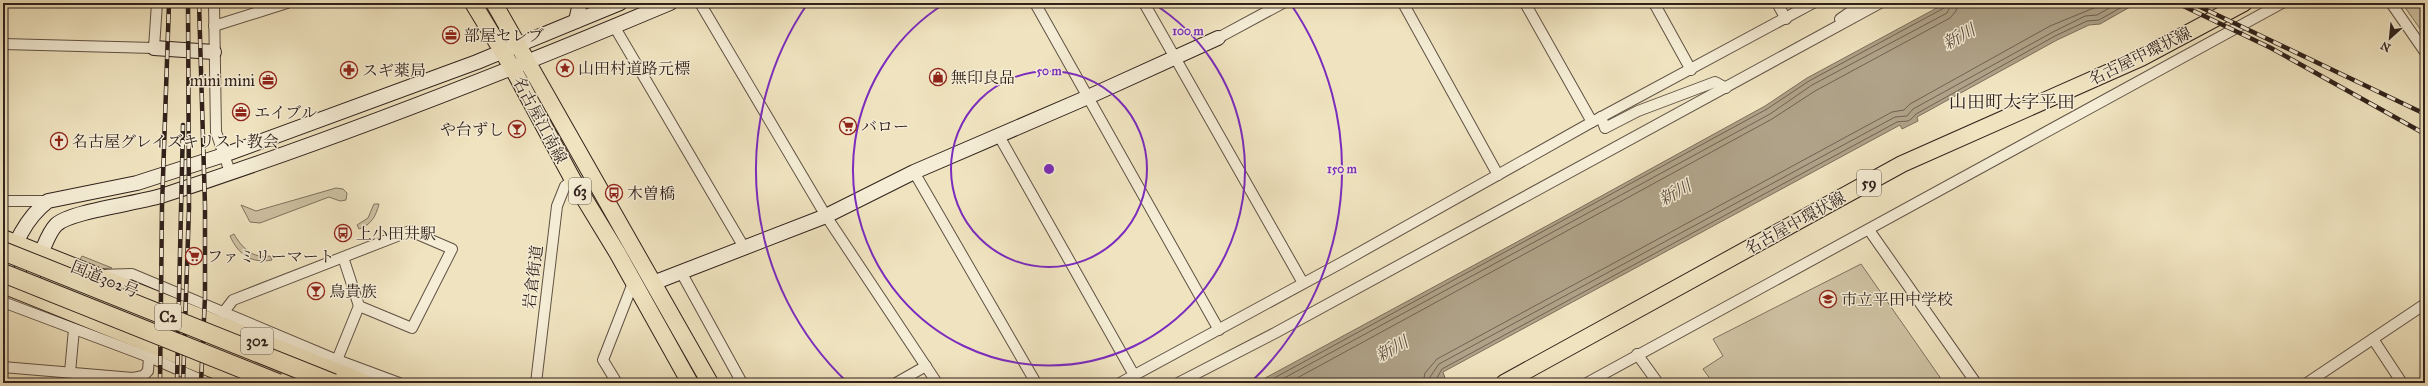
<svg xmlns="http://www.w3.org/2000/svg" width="2428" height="386" font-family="'IM FELL Great Primer','Noto Serif JP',serif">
<rect width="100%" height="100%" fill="#f0e4c0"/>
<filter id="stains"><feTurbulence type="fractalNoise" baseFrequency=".005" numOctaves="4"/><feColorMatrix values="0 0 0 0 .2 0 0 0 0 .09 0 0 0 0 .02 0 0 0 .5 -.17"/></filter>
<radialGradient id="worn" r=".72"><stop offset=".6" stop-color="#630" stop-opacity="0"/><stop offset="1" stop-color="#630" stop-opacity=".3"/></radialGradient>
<g fill="#cfc3a4" stroke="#807260">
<path d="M 2402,3 L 2425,3 L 2425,36 Z"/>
<path d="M 336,188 L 343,189 L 347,193 L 346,200 L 340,201 L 329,197 L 260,223 L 250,222 L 241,205 L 256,211 Z"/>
<path d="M 374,204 L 379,204 C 376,216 371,225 359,229 L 357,225 L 368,218 Z"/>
<path d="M 234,234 C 242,248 253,259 270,256 L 272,260 C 251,264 238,254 230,236 Z"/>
<path d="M 82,256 L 112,268 L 97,269 L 80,260 Z"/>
<path d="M 1861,264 L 1944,383 L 1713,383 L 1703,369 L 1723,356 L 1713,339 Z"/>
</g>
<path fill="#afa288" stroke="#7c6e5c" d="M 1946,3 L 2137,3 L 2100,24 L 2089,25 L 2057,40 L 1917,117 L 1918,121 L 1902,129 L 1900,125 L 1443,372 L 1445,378 L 1434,383 L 1256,383 L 1565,216 L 1765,106 L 1807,78 Z"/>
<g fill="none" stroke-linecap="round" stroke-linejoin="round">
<g stroke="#706252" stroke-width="1">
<path d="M 1265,383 L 1767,109 L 1809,81 L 1944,8 L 1947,3"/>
<path d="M 1275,383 L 1770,114 L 1812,85 L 1947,13 L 1952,3"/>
<path d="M 1288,383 L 1772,119 L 1815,91 L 1950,18 L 1956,11 L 1958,3"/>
<path d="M 1423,383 L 1425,373 L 1437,359 L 1892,112 L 1904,110 L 1910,104 L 2050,26 L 2106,3"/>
<path d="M 1429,383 L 1430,377 L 1439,364 L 1895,117 L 1907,116 L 1913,109 L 2053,32 L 2085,16 L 2097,15 L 2118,3"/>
<path d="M 1434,383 L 1442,369 L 1897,122 C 1909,120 1907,124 1916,114 L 2055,36 L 2087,21 L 2099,20 L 2129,3"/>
</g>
<g stroke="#605244" stroke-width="12">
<g id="street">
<path d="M 214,3 L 216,132 L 230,172"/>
<path d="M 700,3 L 826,216 L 937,383"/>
<path d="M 1035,3 L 1219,330"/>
<path d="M 1144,3 L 1303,283"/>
<path d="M 1403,3 L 1498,175"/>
<path d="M 1525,3 L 1592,122"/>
<path d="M 1654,3 L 1691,70"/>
<path d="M 1777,3 L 1786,19"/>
<path d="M 2391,3 L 2425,52"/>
<path d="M 1840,19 L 1863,3"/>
<path d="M 214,26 L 287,3"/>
<path d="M 614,26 L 745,249"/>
<path d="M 1218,38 L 1283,3"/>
<path d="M 3,44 L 154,48 L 157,3"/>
<path d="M 1601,117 L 1605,128 L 1638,111 L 1715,82 L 1726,88"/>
<path d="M 999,136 L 1134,375"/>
<path d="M 914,172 L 1036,383"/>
<path d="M 3,201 L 48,201"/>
<path d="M 1869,230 L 1976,383"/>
<path d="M 681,272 L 742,383"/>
<path d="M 98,275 L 132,274 L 337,360 L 399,383"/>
<path d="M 3,302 L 149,357 L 209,383"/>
<path d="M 223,313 L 233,300 L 410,231 L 452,249 L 412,328 L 359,306 L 343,257"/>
<path d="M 2373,339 L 2402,383"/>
<path d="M 1637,354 L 1658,383"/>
<path d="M 337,360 L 359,306"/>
<path d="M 3,367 L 133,378 L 143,376 L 148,371 L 149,357"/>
<path d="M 70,372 L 74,329"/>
<path d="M 536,383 L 557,206 L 565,186 L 573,180"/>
<path d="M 617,383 L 603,360 L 633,283"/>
<path d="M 896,383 L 926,366"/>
<path d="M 1120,383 L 1341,263 L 1592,122 L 1813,3"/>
<path d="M 1178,383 L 1275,333 L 1880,3"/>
<path d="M 1587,383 L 2282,3"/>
<path d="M 2307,383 L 2425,304"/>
</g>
</g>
<g stroke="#30211b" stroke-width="16">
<g id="secondary">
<path d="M 576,21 L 580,3"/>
<path d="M 154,48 L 214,52"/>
<path d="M 3,276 C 14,247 23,220 48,201 L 137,183 L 224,155 L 477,62 L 620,3"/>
<path d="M 653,283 L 826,216 L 914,172 L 1088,97 L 1218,38"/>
<path d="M 27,292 C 33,277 45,236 56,225 C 70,211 141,203 164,195 C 336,139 504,73 670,3"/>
</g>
</g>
<g stroke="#30211b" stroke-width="18">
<g id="primary">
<path d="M 473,3 L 513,69 L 573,180 L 618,254 L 690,383"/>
<path d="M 494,3 L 710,383"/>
<path d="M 1504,383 L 1902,164 L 2141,58 L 2244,3"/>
</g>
</g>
<g stroke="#30211b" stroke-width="20">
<g id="highway">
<path d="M 3,239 L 363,383"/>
<path d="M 3,284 L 249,383"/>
</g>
</g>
<use href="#street" stroke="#f5edd6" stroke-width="10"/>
<use href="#secondary" stroke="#f5edd6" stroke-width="14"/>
<use href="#primary" stroke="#f0e4c0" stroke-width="16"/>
<use href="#highway" stroke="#f0e4c0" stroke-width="18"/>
<g stroke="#30211b" stroke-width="4.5">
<g id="rail">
<path d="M 199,3 L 205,206 L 205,297 L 201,383"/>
<path d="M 2177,3 L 2271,48 L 2425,134"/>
<path d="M 2192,3 L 2425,114"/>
<path d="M 160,383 L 162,206 L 169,3"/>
<path d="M 177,383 L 183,125"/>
<path d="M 183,383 L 189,208 L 188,3"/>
</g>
</g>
<use href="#rail" stroke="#f5edd6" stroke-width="3" stroke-dasharray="9" stroke-linecap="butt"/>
<g stroke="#30211b" stroke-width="20" stroke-linecap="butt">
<g id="highway-bridge">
<path d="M 3,251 L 333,383"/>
<path d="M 3,273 L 278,383"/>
</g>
</g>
<use href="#highway-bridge" stroke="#f0e4c0" stroke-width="18"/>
</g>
<g fill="none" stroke="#7b2cbf" stroke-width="2">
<circle cx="1049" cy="169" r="98"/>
<path d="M1154 4A196 196 0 1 1 944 4"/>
<path d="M847 382A293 293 0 0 1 808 3M1290 3A293 293 0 0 1 1251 382"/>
</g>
<defs>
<g id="office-ring" transform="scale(0.9)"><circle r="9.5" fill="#f5edd6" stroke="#8f2418" stroke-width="1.5"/><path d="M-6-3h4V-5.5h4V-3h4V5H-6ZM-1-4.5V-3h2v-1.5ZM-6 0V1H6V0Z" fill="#8f2418"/></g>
<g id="sight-ring" transform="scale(0.9)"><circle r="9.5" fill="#f5edd6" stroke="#8f2418" stroke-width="1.5"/><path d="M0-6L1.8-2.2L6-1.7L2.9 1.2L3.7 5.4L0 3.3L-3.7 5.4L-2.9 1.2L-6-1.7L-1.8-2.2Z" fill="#8f2418"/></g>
<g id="pharmacy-ring" transform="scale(0.9)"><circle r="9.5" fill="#f5edd6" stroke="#8f2418" stroke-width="1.5"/><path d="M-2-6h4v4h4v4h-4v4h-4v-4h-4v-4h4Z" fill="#8f2418"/></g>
<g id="shop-ring" transform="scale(0.9)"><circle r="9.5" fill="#f5edd6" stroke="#8f2418" stroke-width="1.5"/><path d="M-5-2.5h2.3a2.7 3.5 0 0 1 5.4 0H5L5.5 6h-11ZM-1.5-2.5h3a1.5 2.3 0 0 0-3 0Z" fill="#8f2418"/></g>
<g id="supermarket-ring" transform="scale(0.9)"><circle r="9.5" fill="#f5edd6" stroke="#8f2418" stroke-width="1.5"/><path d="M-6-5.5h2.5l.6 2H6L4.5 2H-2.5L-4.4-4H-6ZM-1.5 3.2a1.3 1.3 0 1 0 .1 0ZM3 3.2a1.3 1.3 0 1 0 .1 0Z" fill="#8f2418"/></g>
<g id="bar-ring" transform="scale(0.9)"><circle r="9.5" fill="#f5edd6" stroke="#8f2418" stroke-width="1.5"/><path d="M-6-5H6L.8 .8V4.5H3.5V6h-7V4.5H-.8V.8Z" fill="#8f2418"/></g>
<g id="church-ring" transform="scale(0.9)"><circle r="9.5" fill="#f5edd6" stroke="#8f2418" stroke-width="1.5"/><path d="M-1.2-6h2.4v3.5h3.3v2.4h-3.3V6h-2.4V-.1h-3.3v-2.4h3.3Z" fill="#8f2418"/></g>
<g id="bus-ring" transform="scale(0.9)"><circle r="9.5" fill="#f5edd6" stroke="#8f2418" stroke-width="1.5"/><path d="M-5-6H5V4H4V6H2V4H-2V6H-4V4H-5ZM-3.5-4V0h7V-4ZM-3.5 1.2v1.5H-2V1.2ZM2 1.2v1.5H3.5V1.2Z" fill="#8f2418"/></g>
<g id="school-ring" transform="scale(0.9)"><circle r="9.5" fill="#f5edd6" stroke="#8f2418" stroke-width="1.5"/><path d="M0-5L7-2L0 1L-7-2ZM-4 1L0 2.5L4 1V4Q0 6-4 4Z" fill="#8f2418"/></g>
</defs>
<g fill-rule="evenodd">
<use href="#office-ring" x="451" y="35"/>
<use href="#sight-ring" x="565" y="68"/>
<use href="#pharmacy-ring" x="349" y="70"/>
<use href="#shop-ring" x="938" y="77"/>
<use href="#office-ring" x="268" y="80"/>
<use href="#office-ring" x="241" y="112"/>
<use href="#supermarket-ring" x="848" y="126"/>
<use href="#bar-ring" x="517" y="129"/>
<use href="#church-ring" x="59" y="141"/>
<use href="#bus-ring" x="614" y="193"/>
<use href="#bus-ring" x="343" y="233"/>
<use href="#supermarket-ring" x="194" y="256"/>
<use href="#bar-ring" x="316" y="291"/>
<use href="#school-ring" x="1828" y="299"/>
</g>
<g text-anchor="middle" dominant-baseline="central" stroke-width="3" stroke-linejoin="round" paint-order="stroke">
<g fill="#f5edd6" stroke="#6b5e53" stroke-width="1">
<rect x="1857" y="170" width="24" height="26" rx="3"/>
<rect x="569" y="178" width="22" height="26" rx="3"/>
<rect x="155" y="304" width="26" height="26" rx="3"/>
<rect x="241" y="328" width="32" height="26" rx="3"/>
</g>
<g font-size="15" font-weight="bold" fill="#30211b">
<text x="1869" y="183">59</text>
<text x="580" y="191">63</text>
<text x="168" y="317">C2</text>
<text x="257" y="341">302</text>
</g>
<g font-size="16" fill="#30211b" stroke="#f5edd6" text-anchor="start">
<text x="464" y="35">部屋セレブ</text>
<text x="578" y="68">山田村道路元標</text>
<text x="362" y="70">スギ薬局</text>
<text x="951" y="77">無印良品</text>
<text x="255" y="80" text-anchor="end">mini mini</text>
<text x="254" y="112">エイブル</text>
<text x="861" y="126">バロー</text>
<text x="504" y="129" text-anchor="end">や台ずし</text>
<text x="72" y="141">名古屋グレイズキリスト教会</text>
<text x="627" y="193">木曽橋</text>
<text x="356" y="233">上小田井駅</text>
<text x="207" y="256">ファミリーマート</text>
<text x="329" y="291">鳥貴族</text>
<text x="1841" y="299">市立平田中学校</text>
</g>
<g font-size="16" fill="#30211b" stroke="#f5edd6">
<text transform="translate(2140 56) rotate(-26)">名古屋中環状線</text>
<text transform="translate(540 120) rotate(62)">名古屋江南線</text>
<text transform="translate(1795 223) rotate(-29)">名古屋中環状線</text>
<text transform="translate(533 277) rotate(-83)">岩倉街道</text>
<text transform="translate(105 279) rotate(22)">国道302号</text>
</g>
<g font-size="17" font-style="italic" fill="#5c4e41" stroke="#f5edd6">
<text transform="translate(1959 37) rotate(-29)">新川</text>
<text transform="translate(1675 193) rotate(-29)">新川</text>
<text transform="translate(1392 349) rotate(-29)">新川</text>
</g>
<g font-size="18" fill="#30211b" stroke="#f5edd6">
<text x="2012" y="102">山田町大字平田</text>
</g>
</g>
<circle cx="1049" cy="169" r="6" fill="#7b2cbf" stroke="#f5edd6" stroke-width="2"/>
<g font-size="12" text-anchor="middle" font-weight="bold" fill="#7b2cbf" stroke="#f5edd6" stroke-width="3" stroke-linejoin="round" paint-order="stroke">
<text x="1188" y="35">100 m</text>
<text x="1049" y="75">50 m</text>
<text x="1342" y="173">150 m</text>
</g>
<rect width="2428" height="386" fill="none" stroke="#f0e4c0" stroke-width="16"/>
<rect x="4" y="4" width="2420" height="378" fill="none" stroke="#30211b" stroke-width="2"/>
<rect x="8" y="8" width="2412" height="370" fill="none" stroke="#30211b"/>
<g transform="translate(2390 38) rotate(207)" stroke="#f5edd6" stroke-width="3" paint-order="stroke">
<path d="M0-3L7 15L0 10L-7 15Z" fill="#30211b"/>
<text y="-6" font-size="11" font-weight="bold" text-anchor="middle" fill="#30211b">N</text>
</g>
<rect width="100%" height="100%" filter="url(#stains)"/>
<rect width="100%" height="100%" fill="url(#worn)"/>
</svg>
